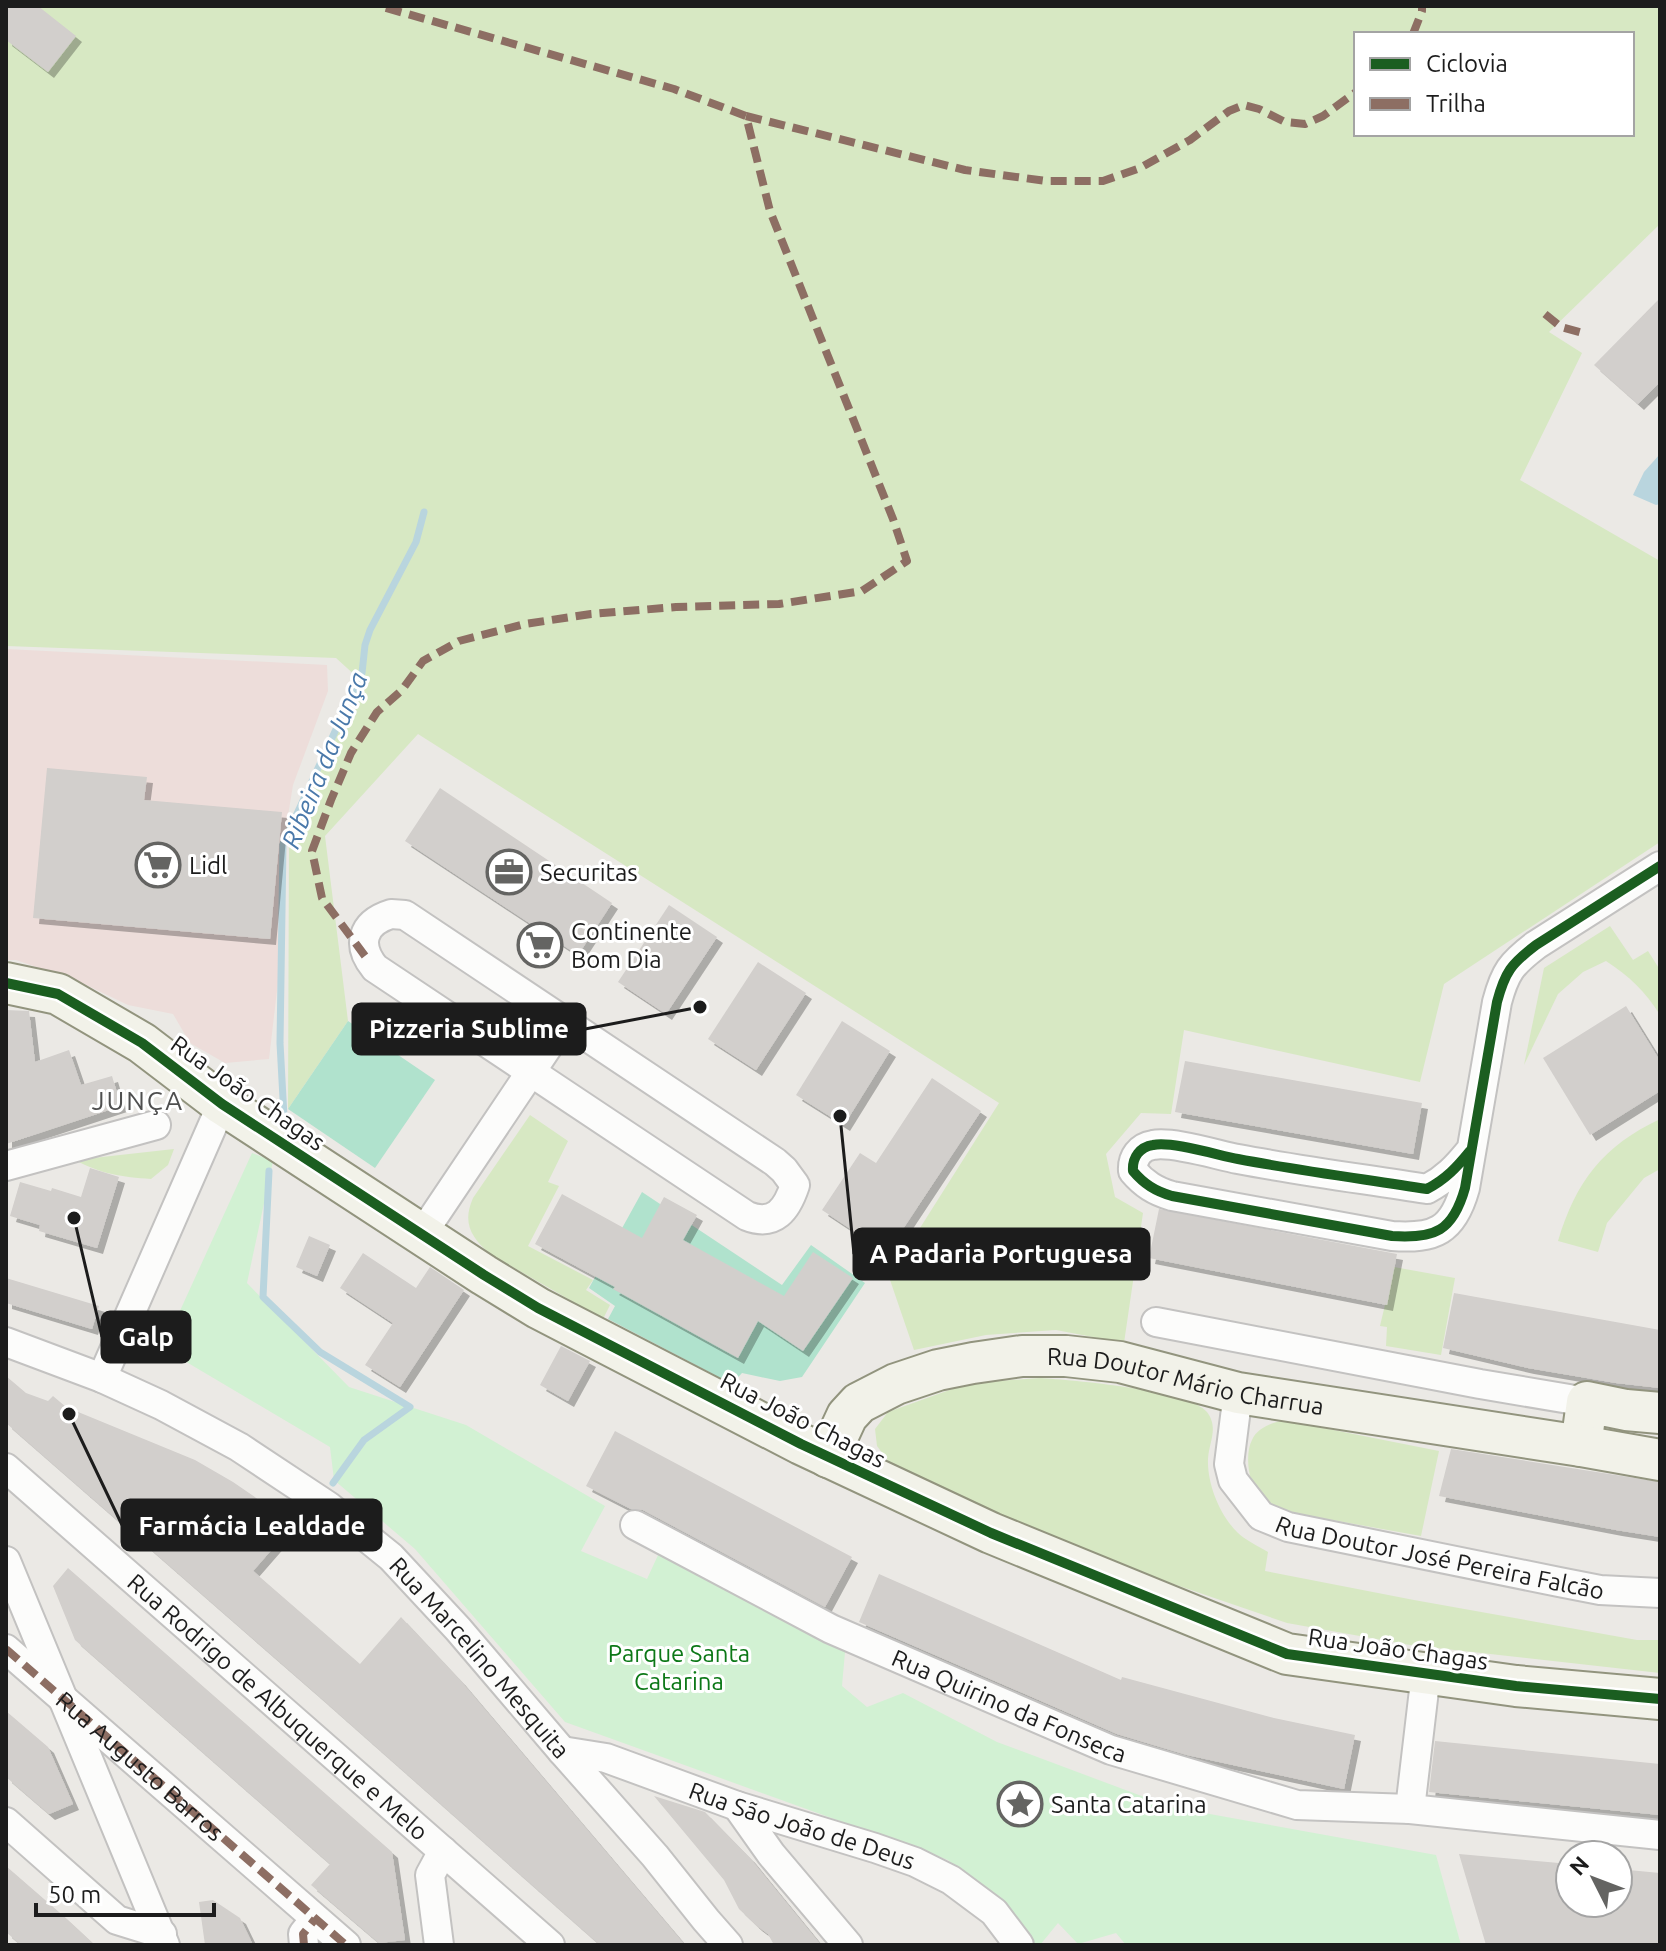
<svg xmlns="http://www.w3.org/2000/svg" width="1666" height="1951" font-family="Ubuntu,sans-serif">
<defs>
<filter id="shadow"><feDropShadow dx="6" dy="6" stdDeviation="0" flood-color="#0004"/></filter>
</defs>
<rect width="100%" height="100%" fill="#ebe9e5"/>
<path fill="#edddda" d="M 6,649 L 327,665 L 328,691 L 293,785 L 287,822 L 278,982 L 269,1059 L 225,1063 L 190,1043 L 173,1014 L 128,1005 L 80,982 L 16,960 L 6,960 Z"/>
<g fill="#d7e8c3" fill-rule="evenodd">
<path d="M 6,6 L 1660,6 L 1660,224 L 1549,332 L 1582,353 L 1520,480 L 1660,561 L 1658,619 L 1660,640 L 1660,842 L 1444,984 L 1420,1082 L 1184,1030 L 1171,1114 L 1141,1113 L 1106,1154 L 1115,1197 L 1143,1213 L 1124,1343 L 1056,1330 L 986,1335 L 914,1350 L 889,1277 L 999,1103 L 418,734 L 325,836 L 348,1021 L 288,1109 L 289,838 L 358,678 L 336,658 L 6,646 ZM 1356,34 L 1632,34 L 1632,134 L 1356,134 Z"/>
<path d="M 1610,926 L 1633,960 L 1648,951 L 1660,970 L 1660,1015 C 1646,992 1629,976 1606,961 L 1583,972 L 1558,994 L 1524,1065 L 1544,968 Z"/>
<path d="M 530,1115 L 568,1141 L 548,1182 L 559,1186 L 528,1246 L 593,1280 L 586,1290 L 610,1305 L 603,1319 L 490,1254 C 471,1237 462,1223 473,1198 Z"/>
<path d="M 1660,1119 L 1660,1169 L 1644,1178 L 1607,1223 L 1598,1252 L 1558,1241 C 1576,1181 1603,1146 1660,1119 Z"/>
<path d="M 174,1149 L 168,1165 L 151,1179 C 122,1177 101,1174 75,1160 Z"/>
<path d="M 1394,1267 L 1455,1278 L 1441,1355 L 1386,1346 L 1387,1327 L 1380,1326 Z"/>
<path d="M 1040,1378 C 1071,1380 1190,1390 1207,1412 C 1219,1428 1209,1442 1208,1459 C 1207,1484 1220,1515 1237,1532 C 1245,1540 1258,1546 1268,1552 L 1265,1571 L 1414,1600 L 1637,1640 L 1660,1640 L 1660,1673 L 1410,1645 L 1287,1623 L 1083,1553 L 988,1512 L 892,1466 L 877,1446 L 875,1429 L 888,1412 L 969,1383 Z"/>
<path d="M 1283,1420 L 1439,1451 L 1421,1536 L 1277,1510 C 1272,1507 1265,1504 1261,1500 C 1249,1487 1244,1455 1252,1440 C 1257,1428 1272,1423 1283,1420 Z"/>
</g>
<path fill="#d2f1d3" d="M 252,1153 L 273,1161 L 247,1283 L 349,1387 L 466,1425 L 605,1506 L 581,1551 L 647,1579 L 659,1553 L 845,1652 L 842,1686 L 867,1707 L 903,1693 L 997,1742 L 1171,1807 L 1436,1855 L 1461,1945 L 1126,1945 L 1116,1933 L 1078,1944 L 1058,1923 L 1040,1945 L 1035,1945 L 948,1860 L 565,1722 L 415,1549 L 334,1480 L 330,1447 L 183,1360 L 168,1337 Z"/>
<g fill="#b0e2cd">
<path d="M 348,1021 L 435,1080 L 375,1168 L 288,1109 Z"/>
<path d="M 642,1192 L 782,1285 L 811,1245 L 865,1283 L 802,1377 L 780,1381 L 742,1373 L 732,1384 L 608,1319 L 615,1306 L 589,1288 Z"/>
</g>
<path fill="#b9d5de" d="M 1660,454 L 1660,504 L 1656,505 L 1633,495 L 1644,472 Z"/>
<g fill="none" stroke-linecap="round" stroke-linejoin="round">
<g stroke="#b9d5de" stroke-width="7">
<path d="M 284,1117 L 280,1043 L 283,844 L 362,673 L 365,645 L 370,630 L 416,542 L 424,512"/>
<path d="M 269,1171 L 263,1297 L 320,1352 L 410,1407 L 364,1440 L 333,1483"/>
</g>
</g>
<g fill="#d2cfcc" filter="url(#shadow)">
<path d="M 6,6 L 38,6 L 76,36 L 48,72 L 6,40 Z"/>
<path d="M 1660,298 L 1660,382 L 1638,404 L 1594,365 Z"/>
<path d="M 47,768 L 147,777 L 144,800 L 282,812 L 270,939 L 33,918 Z"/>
<path d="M 440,788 L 612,903 L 578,955 L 405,841 Z"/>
<path d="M 669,905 L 717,937 L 666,1014 L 618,982 Z"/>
<path d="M 758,962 L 806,993 L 756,1070 L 708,1039 Z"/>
<path d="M 1626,1006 L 1660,1061 L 1660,1091 L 1590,1135 L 1543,1058 Z"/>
<path d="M 6,1010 L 29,1011 L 35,1062 L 69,1050 L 81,1085 L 112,1076 L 121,1106 L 6,1144 Z"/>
<path d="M 842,1021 L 890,1051 L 844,1125 L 796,1095 Z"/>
<path d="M 1185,1061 L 1422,1103 L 1413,1154 L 1175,1112 Z"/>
<path d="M 932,1078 L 981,1111 L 887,1253 L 822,1210 L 860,1153 L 876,1163 Z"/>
<path d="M 90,1168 L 119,1177 L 97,1248 L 39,1231 L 40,1225 L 10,1216 L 20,1182 L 51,1191 L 52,1188 L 81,1197 Z"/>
<path d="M 562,1194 L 642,1238 L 664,1197 L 697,1215 L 683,1240 L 784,1296 L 813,1252 L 853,1278 L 803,1351 L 758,1321 L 738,1358 L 613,1289 L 615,1287 L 535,1244 Z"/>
<path d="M 1159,1209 L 1397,1254 L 1387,1305 L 1149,1258 Z"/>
<path d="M 309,1236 L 330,1245 L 317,1276 L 296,1267 Z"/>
<path d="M 363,1253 L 416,1288 L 430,1267 L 464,1290 L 400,1387 L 365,1365 L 393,1323 L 340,1288 Z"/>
<path d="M 6,1278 L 99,1306 L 92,1329 L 6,1303 Z"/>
<path d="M 1454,1293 L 1660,1330 L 1660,1388 L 1616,1383 L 1528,1368 L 1443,1348 Z"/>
<path d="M 561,1346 L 590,1361 L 568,1401 L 540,1385 Z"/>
<path d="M 6,1376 L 26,1393 L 48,1401 L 53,1396 L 66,1407 L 195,1460 L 233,1482 L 294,1524 L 253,1571 L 360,1664 L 401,1617 L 460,1680 L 685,1945 L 600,1945 L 313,1691 L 6,1423 Z"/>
<path d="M 615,1431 L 852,1557 L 825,1607 L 643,1510 L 631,1509 L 586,1486 Z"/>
<path d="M 1451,1449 L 1660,1482 L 1660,1537 L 1616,1530 L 1439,1496 Z"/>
<path d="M 68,1568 L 392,1852 L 405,1940 L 379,1943 L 311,1885 L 330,1864 L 75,1640 L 53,1586 Z"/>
<path d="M 879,1574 L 1121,1680 L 1122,1677 L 1274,1718 L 1355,1735 L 1344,1789 L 1187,1755 L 1117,1734 L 859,1622 Z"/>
<path d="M 6,1711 L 48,1747 L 73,1804 L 49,1814 L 6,1777 Z"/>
<path d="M 1435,1741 L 1660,1764 L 1660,1815 L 1429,1792 Z"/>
<path d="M 654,1796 L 705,1812 L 750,1858 L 821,1945 L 774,1945 L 768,1934 L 756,1925 L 739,1909 L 724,1880 Z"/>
<path d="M 1459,1854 L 1570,1864 L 1570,1903 L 1618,1903 L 1618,1869 L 1660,1873 L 1660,1945 L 1486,1945 Z"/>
<path d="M 6,1866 L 67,1919 L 95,1945 L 21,1945 L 6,1932 Z"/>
<path d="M 213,1900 L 240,1918 L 253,1945 L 205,1945 L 199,1902 Z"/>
</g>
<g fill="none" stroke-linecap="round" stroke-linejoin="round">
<g stroke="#c3c2c1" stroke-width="32">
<g id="street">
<path d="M 391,914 L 405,915 L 775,1162 L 784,1170 L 795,1185 C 787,1209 775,1227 747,1216 L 375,968 C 356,945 362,923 391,914 Z"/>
<path d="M 1470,1151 C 1457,1167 1446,1179 1427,1189 C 1364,1179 1301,1171 1238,1159 C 1217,1155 1172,1141 1153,1145 C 1140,1147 1132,1157 1133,1171 C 1144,1184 1155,1191 1172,1196 L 1392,1236 C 1435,1239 1453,1231 1465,1188 L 1497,1002 C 1505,972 1511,964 1536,945 L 1660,866"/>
<path d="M 6,1166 L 156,1125"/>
<path d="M 422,1234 L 565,1021"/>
<path d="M 1156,1322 L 1480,1384 L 1587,1402"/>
<path id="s1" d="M 6,1342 L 102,1378 L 161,1405 L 239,1447 L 328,1506 L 391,1557 L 458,1629 L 562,1751 L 655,1856 L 706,1920 L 728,1945"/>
<path d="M 102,1378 L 222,1104"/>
<path id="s2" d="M 1238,1393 L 1229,1464 L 1233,1480 L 1261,1516 L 1288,1527 L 1559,1582 L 1600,1590 L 1660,1593"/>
<path id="s3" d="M 6,1468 L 550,1945"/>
<path id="s4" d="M 635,1525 L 831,1629 L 1111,1750 L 1297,1805 L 1410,1809"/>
<path d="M 6,1561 L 165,1945"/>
<path d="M 6,1649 L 346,1945"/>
<path d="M 1426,1673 L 1410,1809 L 1660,1835"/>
<path id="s5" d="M 562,1751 L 606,1758 L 737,1806 L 875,1848 L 915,1862 L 951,1880 L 994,1912 L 1019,1945"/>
<path d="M 737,1806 L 771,1854 L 848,1945"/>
<path d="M 6,1822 L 117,1920 L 162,1934"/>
<path d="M 304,1945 L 303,1934 L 315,1919"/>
<path d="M 439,1945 L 430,1875 L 443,1851"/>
</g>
</g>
<g stroke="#92947e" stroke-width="44">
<g id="secondary">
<path d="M 6,983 L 58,994 L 142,1043 L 222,1104 L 484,1275 L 538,1308 L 801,1444 L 991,1533 L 1287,1654 L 1516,1686 L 1660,1699"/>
<path d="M 1581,1446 L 1587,1402 L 1626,1410 L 1660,1413"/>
<path id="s6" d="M 828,1457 L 847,1416 L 859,1403 L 896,1384 L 938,1370 L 973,1363 L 1022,1356 L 1066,1356 L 1120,1362 L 1238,1393 L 1581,1446 L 1660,1460"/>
</g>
</g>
<use href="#street" stroke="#fcfcfb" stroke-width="28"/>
<use href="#secondary" stroke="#f2f2e9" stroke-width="40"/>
<g stroke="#8d6e63" stroke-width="8" stroke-dasharray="16 8" stroke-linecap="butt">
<path d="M 1413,34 L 1422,11 L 1422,6"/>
<path d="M 746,116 L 965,170 L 1046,181 L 1103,181 L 1140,168 L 1190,140 L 1229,111 L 1244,105 L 1259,109 L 1285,122 L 1305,124 L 1323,116 L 1356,92"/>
<path d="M 1545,314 L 1561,327 L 1586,334"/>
<path d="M 365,956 L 322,898 L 312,851 L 331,800 L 351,753 L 377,712 L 402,690 L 423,661 L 459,641 L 525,624 L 591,614 L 676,607 L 779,604 L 862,591 L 907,561 L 893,519 L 770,211 L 746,116 L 674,89 L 379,6"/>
<path id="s7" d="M 6,1649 L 346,1945"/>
<path d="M 304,1945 L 303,1934 L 315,1919"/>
</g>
<g stroke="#fff" stroke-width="15">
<g id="cycleway">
<path d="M 6,983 L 58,994 L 142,1043 L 222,1104 L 484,1275 L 538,1308 L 801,1444 L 991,1533 L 1287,1654 L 1516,1686 L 1660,1699"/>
<path d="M 1470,1151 C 1457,1167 1446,1179 1427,1189 C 1364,1179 1301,1171 1238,1159 C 1217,1155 1172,1141 1153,1145 C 1140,1147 1132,1157 1133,1171 C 1144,1184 1155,1191 1172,1196 L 1392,1236 C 1435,1239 1453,1231 1465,1188 L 1497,1002 C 1505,972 1511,964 1536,945 L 1660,866"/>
</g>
</g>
<use href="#cycleway" stroke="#1b5e20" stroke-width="10"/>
</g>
<defs>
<g id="supermarket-ring" transform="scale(2.3)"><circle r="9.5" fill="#fff" stroke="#646462" stroke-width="1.5"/><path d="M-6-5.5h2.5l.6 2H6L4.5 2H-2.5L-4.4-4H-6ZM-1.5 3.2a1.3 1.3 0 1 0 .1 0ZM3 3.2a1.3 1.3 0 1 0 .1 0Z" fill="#646462"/></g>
<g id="office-ring" transform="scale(2.3)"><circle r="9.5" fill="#fff" stroke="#646462" stroke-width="1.5"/><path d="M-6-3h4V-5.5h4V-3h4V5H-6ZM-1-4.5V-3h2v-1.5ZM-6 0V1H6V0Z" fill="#646462"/></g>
<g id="sight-ring" transform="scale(2.3)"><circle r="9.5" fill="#fff" stroke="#646462" stroke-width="1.5"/><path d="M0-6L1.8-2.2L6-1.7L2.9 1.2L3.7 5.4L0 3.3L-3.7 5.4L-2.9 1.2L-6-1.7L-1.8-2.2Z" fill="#646462"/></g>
</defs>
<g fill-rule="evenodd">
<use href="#supermarket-ring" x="158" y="865"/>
<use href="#office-ring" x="509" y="872"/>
<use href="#supermarket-ring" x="540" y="945"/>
<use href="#sight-ring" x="1020" y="1804"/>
</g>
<g text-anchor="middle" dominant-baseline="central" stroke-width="6" stroke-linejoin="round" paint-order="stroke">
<g font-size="24" fill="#1c1c1c" stroke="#fff" text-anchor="start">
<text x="189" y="865">Lidl</text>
<text x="540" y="872">Securitas</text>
<text x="571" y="931">Continente<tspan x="571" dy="28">Bom Dia</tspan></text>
<text x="1051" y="1804">Santa Catarina</text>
</g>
<g font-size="24" fill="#1c1c1c" stroke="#fff">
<text transform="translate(248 1093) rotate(35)">Rua João Chagas</text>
<text stroke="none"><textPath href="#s6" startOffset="400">Rua Doutor Mário Charrua</textPath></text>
<text transform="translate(803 1420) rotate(27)">Rua João Chagas</text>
<text stroke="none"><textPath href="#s2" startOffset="318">Rua Doutor José Pereira Falcão</textPath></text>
<text transform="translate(1398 1649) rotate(8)">Rua João Chagas</text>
<text stroke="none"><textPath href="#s1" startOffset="578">Rua Marcelino Mesquita</textPath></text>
<text stroke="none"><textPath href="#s4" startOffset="416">Rua Quirino da Fonseca</textPath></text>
<text stroke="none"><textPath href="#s3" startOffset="362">Rua Rodrigo de Albuquerque e Melo</textPath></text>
<text stroke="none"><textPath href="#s7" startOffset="178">Rua Augusto Barros</textPath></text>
<text stroke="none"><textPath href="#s5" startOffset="252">Rua São João de Deus</textPath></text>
</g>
<g font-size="24" fill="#0c7817" stroke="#fff">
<text x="679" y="1653">Parque Santa<tspan x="679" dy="28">Catarina</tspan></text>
</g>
<g font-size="26" font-style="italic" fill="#4a79aa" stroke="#fff">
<text transform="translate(324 760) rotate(-68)">Ribeira da Junça</text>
</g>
<g font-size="26" letter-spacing="2" fill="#4f4f4f" stroke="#fff">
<text x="138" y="1100">JUNÇA</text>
</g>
</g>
<path fill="none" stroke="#1c1c1c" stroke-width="3" d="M700 1007L585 1029M840 1116L854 1254M74 1218L102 1337M69 1414L122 1525"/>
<g fill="#1c1c1c" stroke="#fff" stroke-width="3">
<circle cx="700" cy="1007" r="8"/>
<circle cx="840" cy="1116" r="8"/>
<circle cx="74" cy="1218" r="8"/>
<circle cx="69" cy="1414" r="8"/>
</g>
<g fill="#1c1c1c" stroke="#1c1c1c" stroke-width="3">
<rect x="353" y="1004" width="232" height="50" rx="8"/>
<rect x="854" y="1229" width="295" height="50" rx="8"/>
<rect x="102" y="1312" width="88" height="50" rx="8"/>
<rect x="122" y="1500" width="259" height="50" rx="8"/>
</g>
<g font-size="26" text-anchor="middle" font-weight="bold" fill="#fff">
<text x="469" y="1038">Pizzeria Sublime</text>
<text x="1001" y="1263">A Padaria Portuguesa</text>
<text x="146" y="1346">Galp</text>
<text x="252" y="1535">Farmácia Lealdade</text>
</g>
<rect width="1666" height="1951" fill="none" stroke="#1c1c1c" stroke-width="16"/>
<rect x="1354" y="32" width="280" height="104" fill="#ffffff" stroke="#a4a4a4" stroke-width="2"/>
<rect x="1370" y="58" width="40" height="12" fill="#1b5e20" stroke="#a4a4a4" stroke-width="2"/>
<text x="1426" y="72" font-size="24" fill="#1c1c1c">Ciclovia</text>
<rect x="1370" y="98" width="40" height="12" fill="#8d6e63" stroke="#a4a4a4" stroke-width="2"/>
<text x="1426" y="112" font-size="24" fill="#1c1c1c">Trilha</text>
<g transform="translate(1594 1879) rotate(312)"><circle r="38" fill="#ffffff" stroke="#a4a4a4" stroke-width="2"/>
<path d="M0-6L14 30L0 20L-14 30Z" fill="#646462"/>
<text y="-12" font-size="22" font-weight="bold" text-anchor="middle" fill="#1c1c1c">N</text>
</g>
<path d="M36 1903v12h178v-12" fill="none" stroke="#1c1c1c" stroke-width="4"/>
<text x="48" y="1903" font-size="24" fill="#1c1c1c" stroke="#ffffff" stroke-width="6" paint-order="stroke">50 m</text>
</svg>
